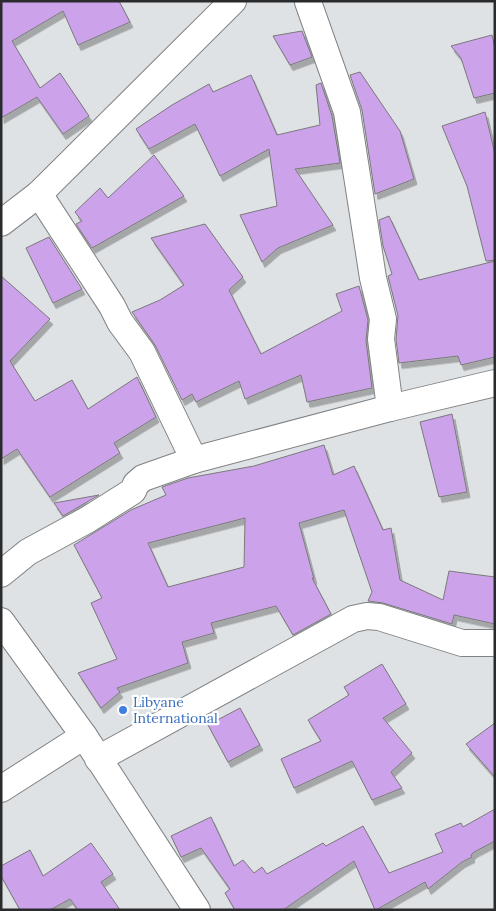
<svg xmlns="http://www.w3.org/2000/svg" width="496" height="911" font-family="Lora,serif">
<defs>
<filter id="shadow"><feDropShadow dx="3" dy="5.5" stdDeviation="0" flood-color="#0004"/></filter>
</defs>
<rect width="100%" height="100%" fill="#dfe2e4"/>
<g fill="#cca3eb" stroke="#7a787b" fill-rule="evenodd" filter="url(#shadow)">
<path d="M 1,1 L 119,1 L 130,22 L 78,45 L 63,11 L 12,41 L 40,88 L 60,73 L 89,116 L 63,134 L 37,97 L 1,118 Z"/>
<path d="M 302,31 L 312,57 L 290,65 L 273,36 Z"/>
<path d="M 492,35 L 495,48 L 495,93 L 474,98 L 461,58 L 451,46 Z"/>
<path d="M 360,72 L 400,131 L 414,179 L 375,194 L 362,110 L 350,75 Z"/>
<path d="M 251,75 L 277,135 L 320,125 L 316,85 L 321,83 L 332,116 L 340,163 L 295,169 L 333,225 L 278,248 L 262,262 L 240,215 L 277,206 L 269,149 L 220,176 L 195,124 L 149,149 L 136,129 L 172,105 L 209,84 L 213,92 Z"/>
<path d="M 485,112 L 495,154 L 495,260 L 486,261 L 467,186 L 442,126 Z"/>
<path d="M 154,155 L 184,196 L 92,248 L 76,224 L 82,221 L 75,212 L 100,188 L 108,198 Z"/>
<path d="M 389,216 L 419,280 L 495,261 L 495,357 L 461,365 L 458,356 L 399,363 L 396,339 L 398,316 L 388,276 L 392,274 L 383,246 L 379,220 Z"/>
<path d="M 205,224 L 243,277 L 229,290 L 261,354 L 342,311 L 336,294 L 359,286 L 368,320 L 366,341 L 372,388 L 307,402 L 301,375 L 245,399 L 239,381 L 196,402 L 192,394 L 182,400 L 155,345 L 132,312 L 160,300 L 184,285 L 151,238 Z"/>
<path d="M 49,237 L 82,289 L 53,303 L 26,248 Z"/>
<path d="M 1,276 L 50,319 L 10,361 L 35,401 L 72,380 L 88,409 L 137,377 L 156,417 L 114,443 L 120,453 L 50,497 L 17,449 L 1,459 Z"/>
<path d="M 452,414 L 467,492 L 439,497 L 420,422 Z"/>
<path d="M 324,445 L 333,475 L 354,466 L 383,530 L 391,528 L 400,580 L 443,600 L 449,571 L 495,577 L 495,624 L 454,615 L 452,624 L 383,603 L 368,601 L 372,592 L 344,510 L 299,523 L 314,579 L 312,578 L 331,614 L 293,635 L 276,606 L 211,623 L 214,633 L 182,642 L 188,663 L 117,688 L 120,692 L 101,708 L 78,673 L 117,659 L 91,603 L 102,598 L 74,545 L 131,510 L 166,495 L 162,487 L 188,478 L 254,466 ZM 245,518 L 244,567 L 168,587 L 148,543 Z"/>
<path d="M 99,495 L 63,516 L 54,503 Z"/>
<path d="M 382,664 L 406,704 L 383,718 L 412,753 L 391,772 L 402,788 L 372,800 L 352,761 L 294,788 L 281,759 L 321,741 L 308,720 L 349,695 L 344,687 Z"/>
<path d="M 240,708 L 260,745 L 228,762 L 208,725 Z"/>
<path d="M 495,723 L 495,777 L 466,744 Z"/>
<path d="M 495,809 L 495,841 L 474,852 L 471,855 L 472,857 L 462,862 L 428,889 L 425,882 L 376,910 L 375,910 L 354,861 L 283,910 L 235,910 L 225,893 L 230,889 L 201,848 L 181,857 L 171,836 L 211,817 L 234,866 L 243,860 L 254,873 L 262,867 L 267,874 L 323,843 L 326,846 L 363,826 L 389,873 L 443,852 L 435,834 L 461,823 L 463,827 Z"/>
<path d="M 91,843 L 113,874 L 101,882 L 120,910 L 78,910 L 70,899 L 50,910 L 20,910 L 1,876 L 1,866 L 30,850 L 43,876 Z"/>
</g>
<g fill="none" stroke-linecap="round" stroke-linejoin="round">
<g stroke="#808284" stroke-width="28">
<g id="minor">
<path d="M 308,2 L 347,112 L 373,278 L 383,319 L 381,339 L 390,408"/>
<path d="M 39,194 L 112,306 L 120,322 L 142,352 L 194,460"/>
<path d="M 1,223 L 39,194 L 233,1"/>
<path d="M 1,574 L 28,552 L 87,520 L 133,491 L 136,484 L 143,478 L 194,460 L 390,408 L 495,383"/>
<path d="M 1,621 L 84,736 L 197,910"/>
<path d="M 98,759 L 353,619 L 367,616 L 379,617 L 462,643 L 495,643"/>
<path d="M 1,789 L 84,736"/>
</g>
</g>
<use href="#minor" stroke="#fff" stroke-width="26"/>
</g>
<circle fill="#3f7fe0" stroke="#fff" stroke-width="2" cx="123" cy="710" r="5"/>
<g text-anchor="middle" dominant-baseline="central" stroke-width="4.5" stroke-linejoin="round" paint-order="stroke">
<g font-size="14" fill="#366cbe" stroke="#fff" text-anchor="start">
<text x="133" y="702">Libyane<tspan x="133" dy="16">International</tspan></text>
</g>
</g>
<rect width="496" height="911" fill="none" stroke="#2a2b2c" stroke-width="5"/>
</svg>
